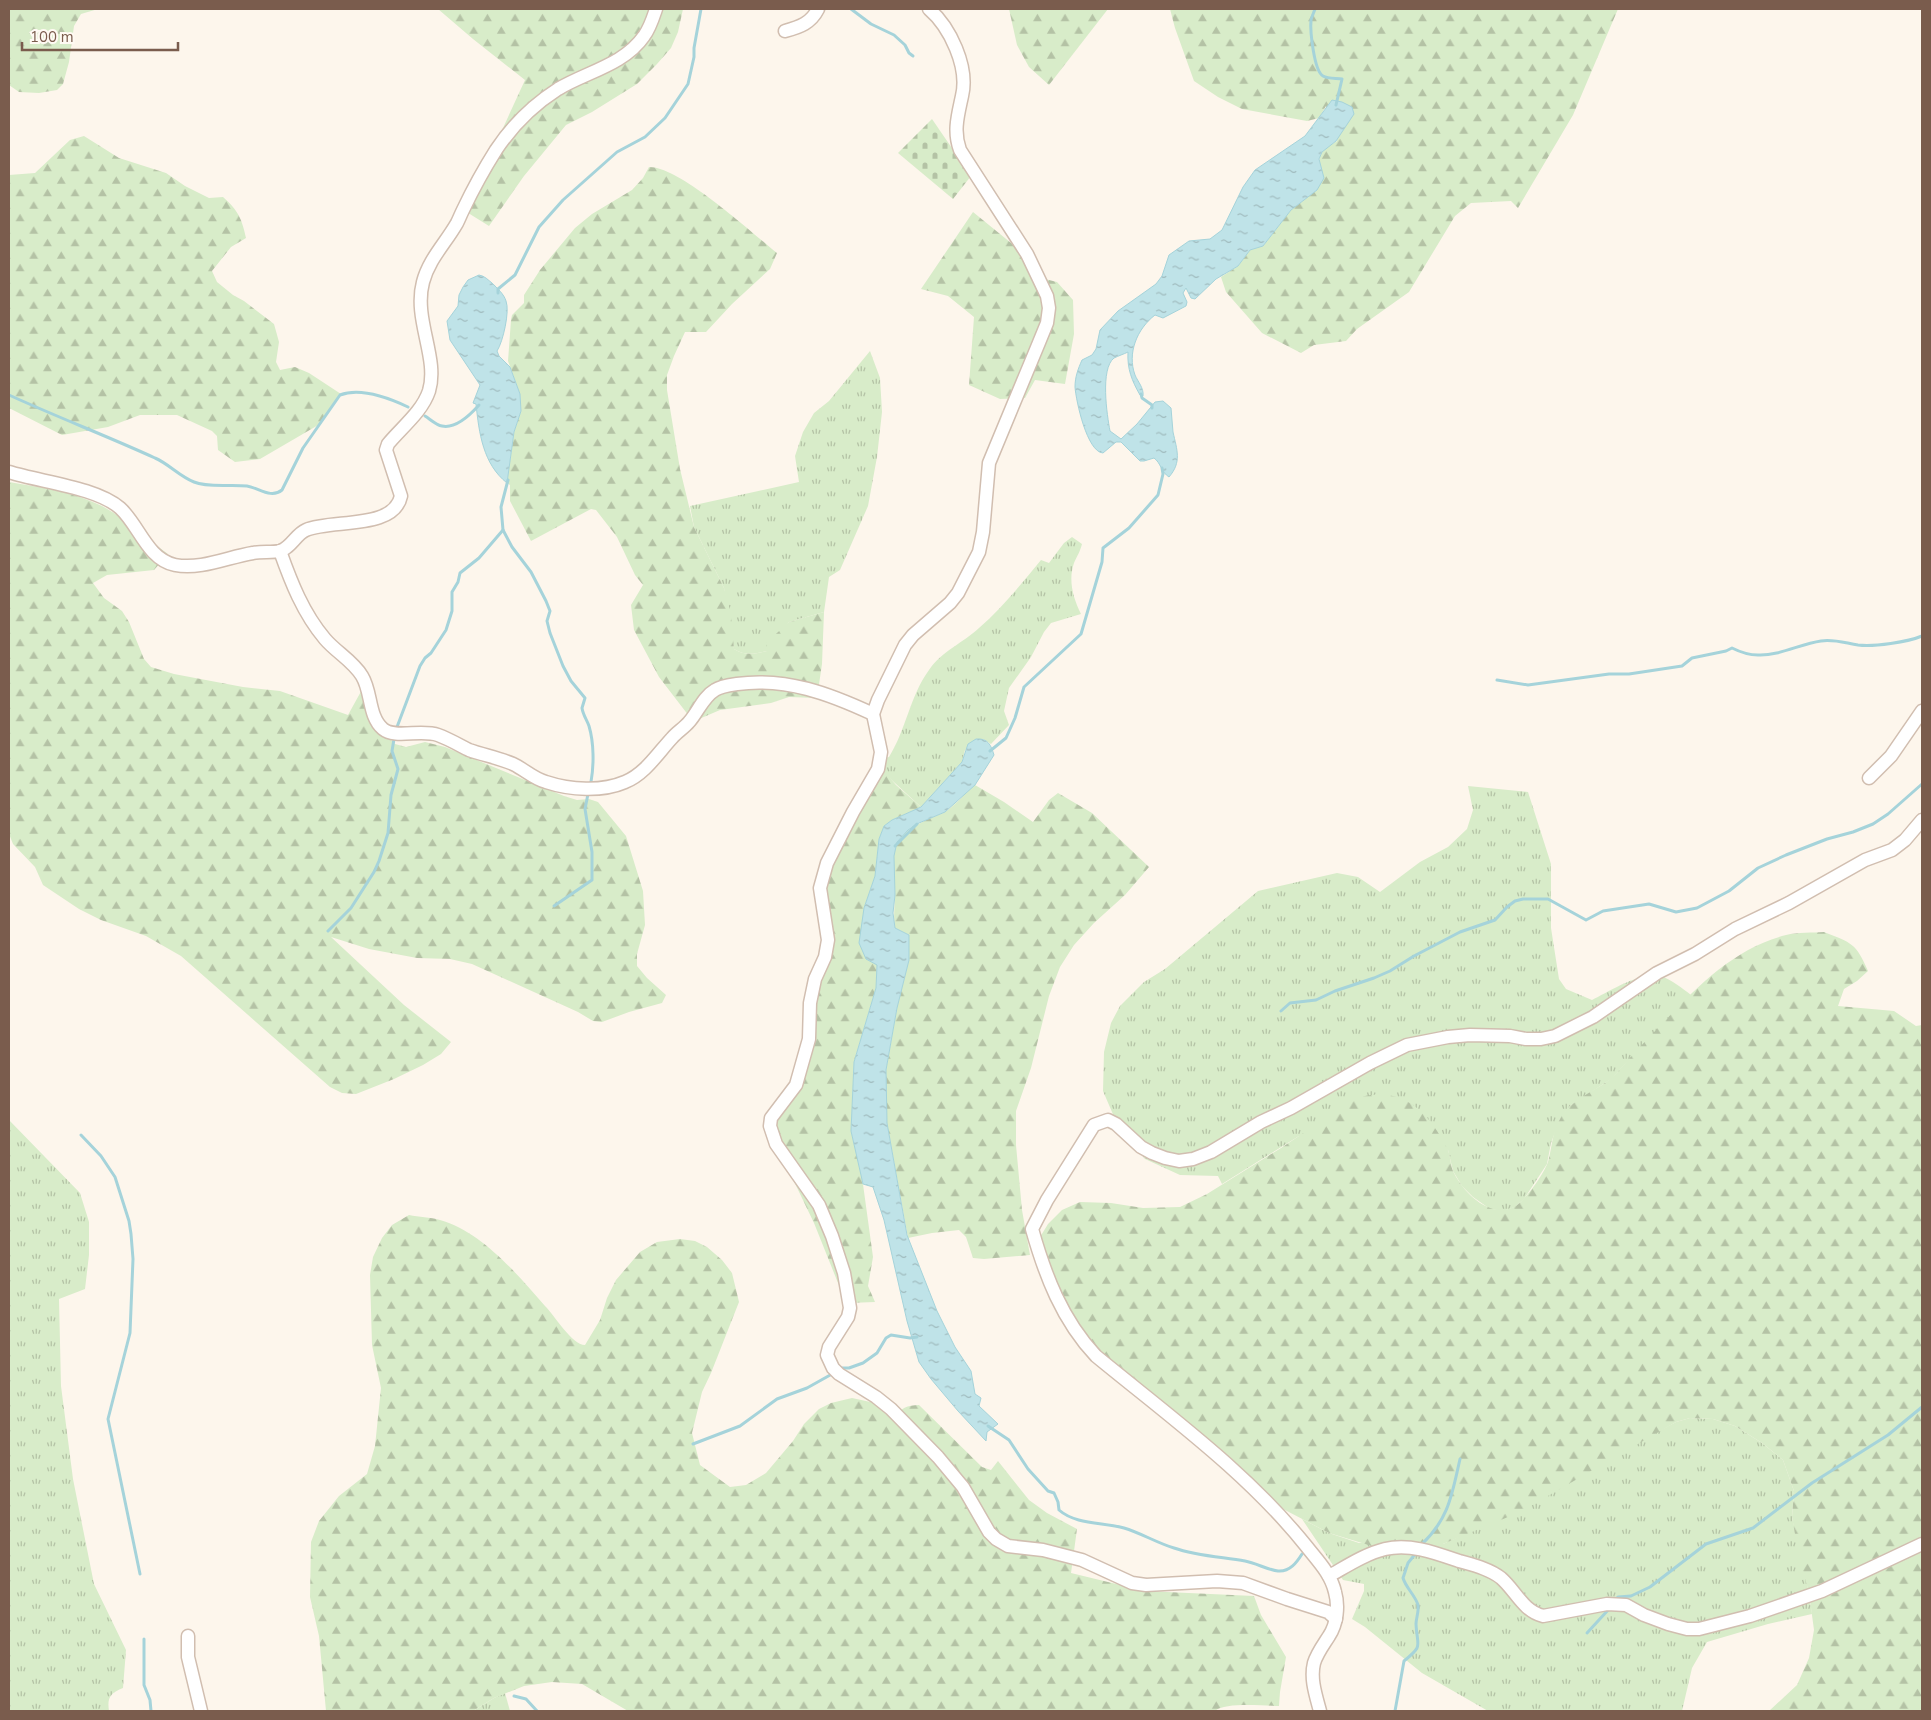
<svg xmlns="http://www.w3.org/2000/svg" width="1931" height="1720" font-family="'Nunito Sans',sans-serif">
<defs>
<pattern id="grass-tufts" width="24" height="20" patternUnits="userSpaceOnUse" patternTransform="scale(1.25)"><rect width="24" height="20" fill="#d8ecc9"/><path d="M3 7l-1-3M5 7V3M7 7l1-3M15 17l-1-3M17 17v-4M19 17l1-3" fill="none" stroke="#b4c2a5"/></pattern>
<pattern id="forest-firs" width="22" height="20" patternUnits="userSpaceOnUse" patternTransform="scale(1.25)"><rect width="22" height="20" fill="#d8ecc9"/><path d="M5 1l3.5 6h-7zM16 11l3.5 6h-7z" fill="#b4c2a5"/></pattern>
<pattern id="cemetery-stones" width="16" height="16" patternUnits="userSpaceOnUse" patternTransform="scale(1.25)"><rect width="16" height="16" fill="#d8ecc9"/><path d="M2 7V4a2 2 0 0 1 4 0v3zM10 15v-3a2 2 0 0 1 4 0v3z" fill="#b4c2a5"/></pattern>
<pattern id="water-ripples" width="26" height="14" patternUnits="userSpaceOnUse" patternTransform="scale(1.25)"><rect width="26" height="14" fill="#bfe3e8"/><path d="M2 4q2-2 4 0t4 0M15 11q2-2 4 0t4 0" fill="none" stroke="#a0bbbe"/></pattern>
</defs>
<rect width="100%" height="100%" fill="#fdf6ec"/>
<g fill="url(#grass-tufts)">
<path d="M 870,351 L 880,378 L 882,412 L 877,457 L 868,506 L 840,570 L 829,577 L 824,612 L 789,622 L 767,651 C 754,654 745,656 734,649 L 724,588 L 694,527 L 690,506 L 799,482 L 795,456 L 803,432 L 814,413 L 829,401 Z"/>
<path d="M 1072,537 L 1082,544 C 1080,552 1077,556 1074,563 C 1068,580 1073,598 1081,614 L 1051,623 L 1044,632 L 1031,657 L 1009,688 L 1004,711 L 1009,725 L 991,744 L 983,739 L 965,750 L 962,762 L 921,807 L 884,773 L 881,759 L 889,757 C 906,730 910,696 929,670 C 942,651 963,643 979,628 C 1002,608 1022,583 1041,560 L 1049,563 L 1064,543 Z"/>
<path d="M 1468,786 L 1528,792 L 1551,864 L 1551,928 L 1559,979 L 1566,989 L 1592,1000 C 1608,992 1643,970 1661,976 C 1672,980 1682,988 1691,995 L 1611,1079 L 1570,1106 L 1560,1119 L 1551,1143 L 1547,1164 L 1524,1199 L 1515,1207 L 1503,1211 L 1490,1209 L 1473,1197 L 1462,1186 L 1453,1171 L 1448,1150 L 1299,1136 L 1222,1184 L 1218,1176 L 1180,1175 L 1145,1159 L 1118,1126 L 1103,1091 L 1104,1052 L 1111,1023 L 1120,1006 L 1144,982 L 1165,969 L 1258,891 L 1337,873 L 1358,877 L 1380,892 L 1420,862 L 1448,847 L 1467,829 L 1473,810 Z"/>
<path d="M 9,1120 L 80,1193 L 89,1222 L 89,1255 L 85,1289 L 59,1299 L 61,1386 L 73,1479 L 94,1584 L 126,1650 L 123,1688 C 110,1693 107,1698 109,1711 L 9,1711 Z"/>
<path d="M 1690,1418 L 1713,1419 L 1735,1426 L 1762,1443 L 1783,1460 L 1794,1491 L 1792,1517 L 1809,1593 L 1812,1614 L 1768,1624 L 1707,1642 L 1692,1668 L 1682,1711 L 1488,1711 L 1422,1673 L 1365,1627 L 1352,1619 L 1364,1591 L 1364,1584 L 1343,1580 L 1302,1519 L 1329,1533 L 1359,1543 L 1443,1544 L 1467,1533 L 1676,1422 Z"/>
<path d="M 505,1693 L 510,1711 L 473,1711 L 494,1698 Z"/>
</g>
<g fill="url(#forest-firs)">
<path d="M 9,9 L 98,9 L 81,14 L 74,26 L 69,62 L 63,84 L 57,90 L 39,93 L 19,92 L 9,85 Z"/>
<path d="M 438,9 L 683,9 L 678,32 L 671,48 L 657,64 L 637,84 L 592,112 L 566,125 L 524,176 L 489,226 L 465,211 L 525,80 L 473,39 Z"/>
<path d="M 1009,9 L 1108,9 L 1049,85 L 1029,67 L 1017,45 Z"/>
<path d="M 1170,9 L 1618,9 L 1573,115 L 1518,208 L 1511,201 L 1471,203 L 1455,216 L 1409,292 L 1357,329 L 1346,341 L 1314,345 L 1301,353 L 1262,333 L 1226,292 L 1221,277 L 1238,266 L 1250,250 L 1263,246 L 1291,210 L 1317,190 L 1320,156 L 1324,149 L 1337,141 L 1326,106 L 1319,118 L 1307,121 L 1242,109 L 1218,97 L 1194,81 L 1175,28 Z"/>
<path d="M 84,136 L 119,158 L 166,173 L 185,186 L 209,198 L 223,197 C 238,210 242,219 246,238 L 231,247 L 212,271 L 217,282 L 233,295 L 244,301 L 274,324 L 279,342 L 276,362 L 280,370 L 295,367 L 309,373 L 341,394 L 320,424 L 260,459 L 235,462 L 218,450 L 217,436 L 212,431 L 177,415 L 140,415 L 108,427 L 62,435 L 9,408 L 9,175 L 35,173 L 70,140 Z"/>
<path d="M 649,167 C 679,166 751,232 777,253 L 770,269 L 732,304 L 706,332 L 685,332 L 674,356 L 667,375 L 667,390 L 680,469 L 694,527 L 724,588 L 731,614 L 734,649 C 745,656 754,654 767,651 L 766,643 L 789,622 L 824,612 L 822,664 L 817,698 L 789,697 L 771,703 L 720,710 L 699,719 L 692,720 L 659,677 L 634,630 L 631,605 L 643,585 L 635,575 L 617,537 L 596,510 L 591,509 L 531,541 L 510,501 L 510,485 L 507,483 L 514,432 L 521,411 L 520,394 L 508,361 L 511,320 L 512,315 L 524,303 L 524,295 L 540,270 L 575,228 L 592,214 L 632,190 L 643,178 Z"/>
<path d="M 973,212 L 1016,247 L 1033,276 L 1057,282 L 1073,300 L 1074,334 L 1065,384 L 1035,380 L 1025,398 L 1000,399 L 969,385 L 974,317 L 948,296 L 921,289 Z"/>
<path d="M 9,482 C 39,487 74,492 102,506 C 126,519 146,538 168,554 L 154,570 L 107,575 L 93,583 L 104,598 L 122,611 L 129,622 L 144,659 L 151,667 L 174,674 L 243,687 L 280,691 L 348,715 L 364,686 L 384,732 L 395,744 L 406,747 L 425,742 L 445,747 L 564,796 L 577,800 L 589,799 L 598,802 L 626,836 L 643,891 L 645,925 L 637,954 L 637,966 L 647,978 L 666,995 L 662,1003 L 629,1012 L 602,1022 L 593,1021 L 578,1012 L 472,964 L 450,959 L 417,958 L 369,949 L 331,937 L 404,1005 L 451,1042 L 441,1054 L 423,1065 L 394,1079 L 356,1094 L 342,1093 L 330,1087 L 181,956 L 146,936 L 101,920 L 79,909 L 43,885 L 35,867 L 13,844 L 9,834 Z"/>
<path d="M 884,771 L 896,785 L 921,807 L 892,820 L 884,826 L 879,839 L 875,876 L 864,908 L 877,965 L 876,988 L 854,1062 L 851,1131 L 862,1177 L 873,1257 L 868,1286 L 875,1302 L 849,1303 L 838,1283 L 814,1223 L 776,1144 L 775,1122 L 789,1101 L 830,944 L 825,887 L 848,828 Z"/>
<path d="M 975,785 L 1004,802 L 1033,822 L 1049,800 L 1058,793 L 1092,813 L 1149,867 L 1125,895 L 1094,923 L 1074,945 L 1060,967 L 1049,996 L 1031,1068 L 1016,1111 L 1016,1145 L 1022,1210 L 1030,1255 L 984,1259 L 973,1258 L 966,1237 L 959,1230 L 932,1233 L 908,1238 L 887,1123 L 886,1070 L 897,1008 L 909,960 L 909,935 L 895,928 C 893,916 895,906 895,894 C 895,878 889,854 899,841 C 910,825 927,820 943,813 C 953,808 966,792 975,785 Z"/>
<path d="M 1824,932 C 1852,943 1856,943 1868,971 L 1857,981 L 1844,989 L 1838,1006 L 1894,1011 L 1916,1026 L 1922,1025 L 1922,1711 L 1769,1711 L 1797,1685 L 1809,1658 L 1814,1630 L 1809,1593 L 1798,1551 L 1792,1517 L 1794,1491 L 1783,1460 L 1762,1443 L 1735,1426 L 1713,1419 L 1690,1418 L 1676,1422 L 1520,1512 L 1443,1544 L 1421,1549 L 1385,1550 L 1329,1533 L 1285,1510 L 1256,1488 L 1076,1336 L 1034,1247 L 1048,1224 L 1062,1210 L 1080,1202 L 1111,1203 L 1143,1208 L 1180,1207 L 1207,1194 L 1281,1148 L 1354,1099 C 1400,1084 1427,1109 1447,1148 C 1451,1156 1450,1166 1454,1173 C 1464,1193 1490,1219 1514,1207 C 1524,1202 1544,1174 1548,1162 C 1552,1148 1552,1132 1560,1119 C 1570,1100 1594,1092 1610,1079 C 1620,1071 1629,1058 1638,1049 C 1682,1004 1723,951 1786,935 C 1798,932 1812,933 1824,932 Z"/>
<path d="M 409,1215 C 419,1217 430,1217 440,1220 C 482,1232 517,1274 545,1306 C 555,1316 572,1345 585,1345 L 600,1320 L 607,1298 L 616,1280 L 640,1252 L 657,1242 L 680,1239 L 695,1241 L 707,1247 L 722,1260 L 732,1273 L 739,1302 L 711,1373 L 702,1392 L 692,1433 L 700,1465 L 730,1487 L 746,1485 L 766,1473 L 793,1441 L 804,1424 L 819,1409 L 831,1403 L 852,1398 L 875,1403 L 894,1418 C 901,1408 907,1405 919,1405 L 982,1467 L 991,1470 L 998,1461 L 1029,1500 L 1047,1513 L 1077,1529 L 1071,1573 L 1145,1591 L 1254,1596 L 1261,1615 L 1286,1657 L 1280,1692 L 1279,1706 C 1264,1706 1225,1702 1215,1711 L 628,1711 L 582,1684 L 552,1682 L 524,1686 L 494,1698 L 473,1711 L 326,1711 L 319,1636 L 310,1597 L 311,1542 L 319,1521 L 339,1496 L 367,1474 L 375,1446 L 381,1388 L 372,1345 L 370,1275 L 373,1257 L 382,1238 L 392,1225 Z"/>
</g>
<path fill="url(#cemetery-stones)" d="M 932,119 L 971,176 L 953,199 L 898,153 Z"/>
<g fill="url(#water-ripples)" stroke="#a5d3da">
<path d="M 1332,100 L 1342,102 L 1352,107 L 1354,114 L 1336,141 L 1322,152 L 1319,159 L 1324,178 L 1317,190 L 1291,210 L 1263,246 L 1250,250 L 1238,266 L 1216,279 L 1195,299 L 1191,298 L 1186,288 L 1183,293 L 1187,302 L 1186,306 L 1163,318 L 1155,315 C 1137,329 1127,353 1135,375 C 1138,382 1144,388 1143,396 L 1140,395 C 1132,381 1127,369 1128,352 C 1124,354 1118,356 1114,358 C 1100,369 1107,415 1110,431 L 1121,439 L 1137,424 L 1155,402 L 1163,401 L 1171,408 C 1172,416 1172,424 1173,432 C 1177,450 1182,462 1169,477 C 1161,472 1161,463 1154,458 L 1144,461 L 1140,461 L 1121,442 L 1116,442 L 1103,453 C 1087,452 1076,401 1075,387 C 1075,377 1078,369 1082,360 L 1092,355 L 1096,349 L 1100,330 L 1118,311 L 1156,284 L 1162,276 L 1169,255 L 1189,241 L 1210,239 L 1222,230 L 1243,187 L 1255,170 L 1305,136 Z"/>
<path d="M 479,275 C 485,276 488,280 492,283 C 497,288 504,294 506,301 C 510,311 503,342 497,351 L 499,356 L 510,367 L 520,394 L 521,411 L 514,432 L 507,483 C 483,464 479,433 476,404 L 473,403 L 480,385 L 450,340 L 447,321 L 458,306 L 459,295 L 463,287 L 468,280 Z"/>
<path d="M 976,739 C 988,738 991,745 994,755 L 975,785 L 945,812 L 919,823 L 908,830 L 897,842 L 894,856 L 895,895 L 893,913 L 895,928 L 909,935 L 909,960 L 897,1008 L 886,1070 L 887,1123 L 907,1235 L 937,1311 L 955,1347 L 971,1371 L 975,1394 L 981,1398 L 979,1406 L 998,1424 L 987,1432 L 986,1441 L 958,1411 L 931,1379 L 919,1362 L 907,1321 L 884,1220 L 873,1187 L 863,1184 L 851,1131 L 854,1062 L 876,988 L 877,965 L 866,959 L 859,943 L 864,908 L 875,876 L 879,839 L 884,826 L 892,820 L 921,807 L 962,762 L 968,744 Z"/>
</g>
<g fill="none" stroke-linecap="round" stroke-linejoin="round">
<g stroke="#a5d3da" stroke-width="3">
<path d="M 851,9 L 871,24 L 894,35 L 905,45 L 909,53 L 913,56"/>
<path d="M 1315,9 C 1314,12 1312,16 1311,20 C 1310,31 1314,71 1323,76 C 1328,79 1337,78 1342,79 L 1336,105"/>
<path d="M 498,293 L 498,289 L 515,275 L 539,227 L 563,200 L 617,152 L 645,137 L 665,118 L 688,84 L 694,57 L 694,48 L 701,9"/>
<path d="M 1141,394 L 1142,398 L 1152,405 L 1152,408"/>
<path d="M 9,395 C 57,417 107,436 155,458 C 169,464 179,476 194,482 C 208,488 231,484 247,486 C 259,488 271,499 282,490 L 303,448 L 340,395 C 361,387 389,398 408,407"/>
<path d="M 425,416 C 430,419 436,425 442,426 C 456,429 471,414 479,405"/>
<path d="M 508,480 L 501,507 L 503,530 L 512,547 L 531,572 L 546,601 L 550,611 L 547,621 L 550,633 L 563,666 L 571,681 L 585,698 L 582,708 C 583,715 587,720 589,726 C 594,743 594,765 591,782"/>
<path d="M 1497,680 L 1528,685 L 1609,674 L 1629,674 L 1682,666 L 1692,658 L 1726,651 L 1732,648 C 1740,652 1749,655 1758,655 C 1779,656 1800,644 1821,641 C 1834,639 1845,643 1858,645 C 1874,647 1908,642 1922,636"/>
<path d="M 397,727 L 420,666 L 425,658 L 431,653 L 446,630 L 452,611 L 452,592 L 458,582 L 460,573 L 479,558 L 503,530"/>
<path d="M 990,751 L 1006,738 L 1015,718 L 1024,687 L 1081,634 L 1102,562 L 1103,548 L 1129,528 L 1158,495 L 1163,474 L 1162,468"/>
<path d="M 895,846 L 917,824"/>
<path d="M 554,906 L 592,880 L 592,852 L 585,809 L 588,794"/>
<path d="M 328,931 L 351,908 L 374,872 L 379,861 L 388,833 L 391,795 L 398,769 L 392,751 L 394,739"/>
<path d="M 1281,1011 L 1290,1003 L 1316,1000 L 1335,991 L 1374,978 L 1390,971 L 1414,956 L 1460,932 L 1495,920 L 1507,907 L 1515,901 L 1523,899 L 1548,899 L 1586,920 L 1603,911 L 1649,904 L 1676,912 L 1697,908 L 1729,891 L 1758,868 L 1786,855 L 1827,839 L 1853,832 L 1873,824 L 1888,814 L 1922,784"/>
<path d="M 81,1135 L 101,1156 L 115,1177 L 129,1221 L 131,1234 L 133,1259 L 130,1333 L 108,1419 L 140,1574"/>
<path d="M 841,1368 L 849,1368 L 863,1363 L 877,1353 L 886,1338 L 891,1335 L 910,1338 L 917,1337"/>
<path d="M 988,1426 L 1009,1440 L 1028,1469 L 1048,1491 L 1054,1493 L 1058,1502 L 1059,1510 C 1076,1525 1104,1522 1124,1528 C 1141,1533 1157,1543 1174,1548 C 1197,1556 1222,1557 1245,1561 C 1256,1563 1268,1570 1278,1571 C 1290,1572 1297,1562 1302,1554"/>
<path d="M 693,1444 L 740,1426 L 777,1399 L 807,1388 L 832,1374"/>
<path d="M 1421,1545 C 1449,1519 1452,1494 1460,1459"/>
<path d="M 1615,1600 L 1618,1597 L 1631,1596 L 1650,1587 L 1706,1544 L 1753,1528 L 1812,1483 L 1888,1435 L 1922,1407"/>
<path d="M 1587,1633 L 1609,1609"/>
<path d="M 144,1639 L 144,1685 L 150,1700 L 151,1711"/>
<path d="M 514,1696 L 526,1699 L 537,1711"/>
<path d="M 1395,1711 L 1404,1661 C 1424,1645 1417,1647 1416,1624 C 1416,1618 1419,1612 1418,1605 C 1415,1595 1406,1588 1403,1578 L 1408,1563 L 1416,1553"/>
</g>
<g stroke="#d1beb0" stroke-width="15">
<g id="street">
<path d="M 929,9 C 950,27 969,67 962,96 C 958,115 953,131 960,150 L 1027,254 L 1047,296 L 1049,308 L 1047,323 L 1038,345 L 989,463 L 983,532 L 979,552 L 958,593 L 950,603 L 913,635 L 905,645 L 878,700 L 873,714 L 881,752 L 878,769 L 853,812 L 827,863 L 820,888 L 828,940 L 825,957 L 815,979 L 810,1003 L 809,1039 L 796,1085 L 771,1118 L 770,1126 L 776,1144 L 819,1205 L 832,1236 L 844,1273 L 850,1308 L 848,1317 L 829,1347 L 827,1355 L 833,1368 L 839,1374 L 876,1397 L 891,1409 L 938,1457 L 963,1487 L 989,1532 L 996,1539 L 1008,1546 L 1043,1550 L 1082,1560 L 1132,1583 L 1146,1585 L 1217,1581 L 1243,1583 L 1287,1599 L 1328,1612 L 1336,1619"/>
<path d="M 785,31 C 800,27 811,23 818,9"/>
<path d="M 9,472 C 40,482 96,487 120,508 C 139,525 147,559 175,565 C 201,570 228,557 253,553 C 262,551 271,553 280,551 C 291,548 296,534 306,530 C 332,519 394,530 401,496 L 386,450 L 388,444 C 401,428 422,412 429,391 C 439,358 413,319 423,282 C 429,259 445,244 457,223 C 459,219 461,214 463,210 C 473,189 484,169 496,150 C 512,126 533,105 558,89 C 586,72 624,65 644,36 C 650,28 653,18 656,9"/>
<path d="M 280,551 C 291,582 303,613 325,639 C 336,652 353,661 362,676 C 372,692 368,716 383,729 C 395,739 421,729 438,735 C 449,739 459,745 469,750 C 483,755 499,758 513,764 C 524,769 534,779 546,782 C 570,790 602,792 625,782 C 645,774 658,753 672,738 C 677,732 684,728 689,722 C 698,712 703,697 715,690 C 721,686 730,685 737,684 C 786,677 830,694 873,714"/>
<path d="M 1869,778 L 1891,756 L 1922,711"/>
<path d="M 1329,1576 C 1347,1566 1365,1554 1385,1549 C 1410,1543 1436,1553 1459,1561 C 1473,1565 1490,1569 1501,1578 C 1516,1591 1523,1611 1543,1616 L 1607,1604 L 1626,1605 L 1644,1615 L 1668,1624 L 1687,1629 L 1699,1629 L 1750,1616 L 1822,1591 L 1922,1544"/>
<path d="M 188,1636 L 188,1657 L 201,1711"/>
<path d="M 1320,1711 C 1316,1696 1310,1679 1314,1663 C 1317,1653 1324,1644 1329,1636 C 1337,1624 1339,1606 1335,1592 C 1331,1574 1318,1561 1307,1547 C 1248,1473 1169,1416 1096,1356 C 1062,1320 1045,1275 1032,1229 L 1047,1200 L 1094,1125 L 1108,1120 L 1116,1124 L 1141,1147 L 1152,1153 L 1165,1158 L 1179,1161 L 1193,1159 L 1211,1152 L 1261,1122 L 1291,1108 L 1370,1063 L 1407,1045 L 1448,1037 L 1470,1035 L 1510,1036 L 1526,1039 L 1541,1039 L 1555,1036 L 1593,1017 L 1657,973 L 1695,954 L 1735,929 L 1789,903 L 1865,860 L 1892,850 L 1905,840 L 1922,820"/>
</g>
</g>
<use href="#street" stroke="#fff" stroke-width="12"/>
</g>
<rect width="1931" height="1720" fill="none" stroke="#7a5c4d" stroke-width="20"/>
<path d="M22 42v8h156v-8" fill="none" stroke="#7a5c4d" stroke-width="2.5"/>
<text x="30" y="42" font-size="15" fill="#7a5c4d" stroke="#fffaf3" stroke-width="4" paint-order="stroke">100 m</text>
</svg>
